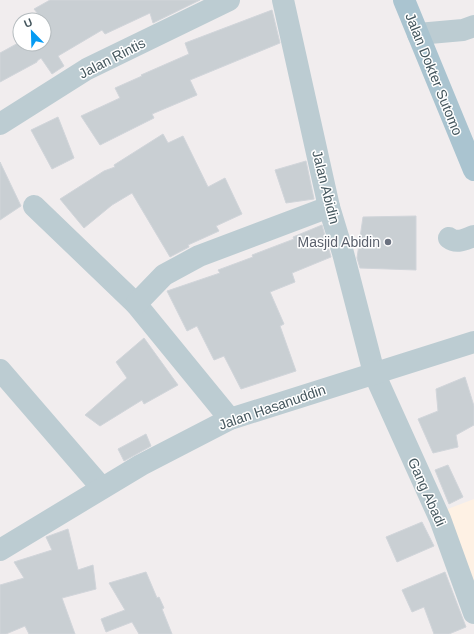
<svg xmlns="http://www.w3.org/2000/svg" width="474" height="634" font-family="Arial,sans-serif">
<rect width="100%" height="100%" fill="#f1edee"/>
<path fill="#fef1e4" d="M 474,499 L 474,584 L 445,510 Z"/>
<g fill="#c9cfd3" stroke="#d1d5da">
<path d="M 50,0 L 200,0 L 153,23 L 150,13 L 105,34 L 102,30 L 58,56 L 64,66 L 52,74 L 41,58 L 37,61 L 37,62 L 0,82 L 0,53 L 20,42 L 20,44 L 44,44 L 44,26 L 46,24 L 34,9 Z"/>
<path d="M 272,10 L 280,43 L 190,80 L 197,95 L 152,114 L 154,118 L 100,145 L 81,116 L 120,98 L 115,88 L 142,76 L 141,75 L 189,54 L 185,43 Z"/>
<path d="M 58,117 L 74,158 L 52,169 L 31,130 Z"/>
<path d="M 163,134 L 168,143 L 183,136 L 208,187 L 225,178 L 242,214 L 216,226 L 219,231 L 188,245 L 189,247 L 170,257 L 132,193 L 112,205 L 84,228 L 60,199 L 104,171 L 115,167 L 114,165 Z"/>
<path d="M 306,161 L 314,199 L 286,203 L 275,170 Z"/>
<path d="M 0,162 L 21,206 L 0,220 Z"/>
<path d="M 416,216 L 416,270 L 360,268 L 357,258 L 363,217 Z"/>
<path d="M 322,225 L 331,257 L 292,273 L 295,282 L 270,292 L 284,324 L 280,326 L 296,371 L 241,389 L 224,356 L 214,360 L 197,326 L 187,331 L 167,291 L 220,273 L 218,270 L 253,257 L 252,255 L 294,239 L 293,237 Z"/>
<path d="M 144,338 L 178,385 L 144,404 L 142,400 L 100,426 L 85,415 L 127,378 L 116,362 Z"/>
<path d="M 465,377 L 474,406 L 474,425 L 456,435 L 458,447 L 433,453 L 418,419 L 438,411 L 436,389 Z"/>
<path d="M 146,434 L 151,446 L 124,461 L 118,449 Z"/>
<path d="M 448,465 L 463,497 L 449,504 L 435,470 Z"/>
<path d="M 422,522 L 434,546 L 397,562 L 386,537 Z"/>
<path d="M 68,529 L 78,570 L 93,565 L 96,589 L 62,598 L 75,634 L 29,634 L 25,626 L 6,634 L 0,634 L 0,585 L 24,578 L 14,562 L 52,550 L 46,537 Z"/>
<path d="M 146,572 L 157,598 L 159,597 L 164,608 L 162,609 L 172,634 L 139,634 L 132,622 L 106,632 L 101,619 L 125,610 L 109,583 Z"/>
<path d="M 445,572 L 466,627 L 449,634 L 434,634 L 424,607 L 412,612 L 402,590 Z"/>
</g>
<g fill="none" stroke-linecap="round" stroke-linejoin="round">
<g stroke="#bcccd2" stroke-width="22">
<path d="M 283,0 L 329,207 L 343,253 L 374,373 L 440,519 L 474,613"/>
<path d="M 418,34 L 463,30 L 474,26"/>
<path d="M 0,124 L 87,69 L 229,0"/>
<path d="M 34,206 L 136,304 L 230,419"/>
<path d="M 449,238 C 457,244 465,239 474,236"/>
<path d="M 136,304 L 164,275 L 199,256 L 329,207"/>
<path d="M 0,370 L 102,488"/>
<path d="M 0,550 L 141,465 L 230,419 L 474,342"/>
</g>
<path stroke="#aac4d0" stroke-width="22" d="M 404,0 L 474,170"/>
</g>
<circle fill="#6b7280" stroke="#fff" stroke-width="1.5" cx="388" cy="242" r="4"/>
<g text-anchor="middle" dominant-baseline="central" stroke-width="3" stroke-linejoin="round" paint-order="stroke">
<g font-size="14" fill="#44565d" stroke="#fff">
<text transform="translate(112 58) rotate(-27)">Jalan Rintis</text>
<text transform="translate(434 74) rotate(68)">Jalan Dokter Sutomo</text>
<text transform="translate(326 187) rotate(76)">Jalan Abidin</text>
<text transform="translate(272 407) rotate(-19)">Jalan Hasanuddin</text>
<text transform="translate(427 492) rotate(66)">Gang Abadi</text>
</g>
<g font-size="14" fill="#5b616d" stroke="#fff" text-anchor="end">
<text x="380" y="242">Masjid Abidin</text>
</g>
</g>
<g transform="translate(32 32) rotate(337)"><circle r="19" fill="#ffffff" stroke="#b4bbbe"/>
<path d="M0-3L7 15L0 10L-7 15Z" fill="#059bf3"/>
<text y="-6" font-size="11" font-weight="bold" text-anchor="middle" fill="#44565d">U</text>
</g>
</svg>
